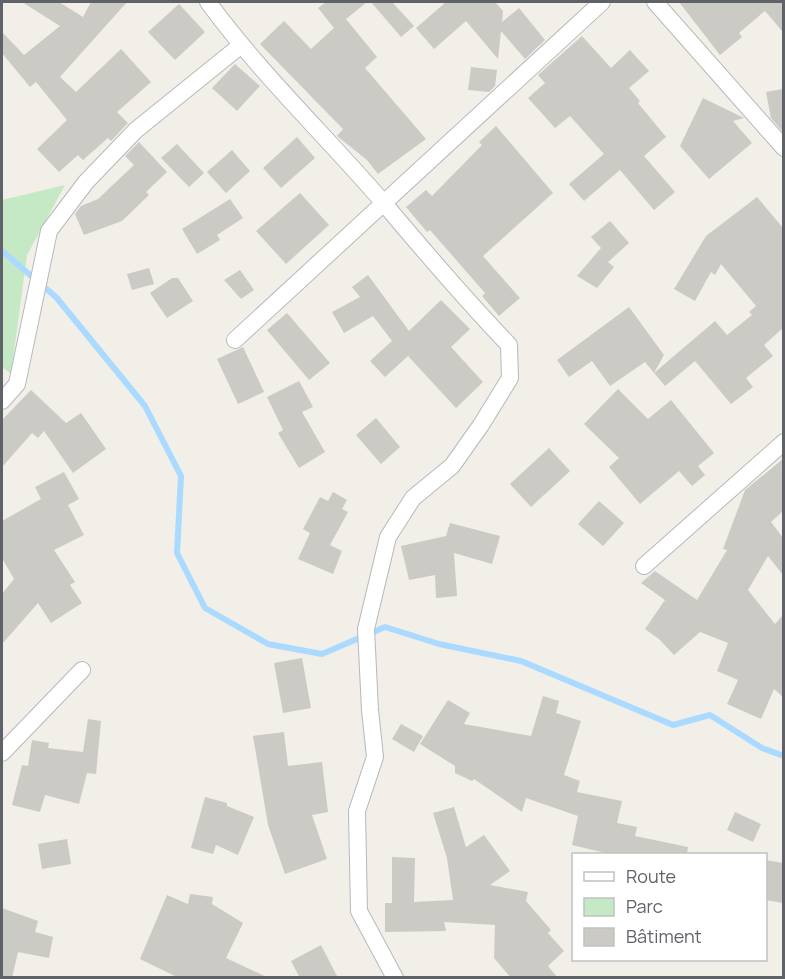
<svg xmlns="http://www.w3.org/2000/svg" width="785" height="979" font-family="Manrope,sans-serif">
<rect width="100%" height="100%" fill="#f1efe8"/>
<path fill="#c5e8c5" d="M 65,185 L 27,255 L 11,374 L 2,367 L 2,200 Z"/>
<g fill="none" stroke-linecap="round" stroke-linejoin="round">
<path stroke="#aadaff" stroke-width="6" d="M 2,251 L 56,297 L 145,406 L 181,476 L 177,553 L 205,608 L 268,644 L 322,654 L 385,627 L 439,644 L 521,661 L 673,725 L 710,715 L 762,748 L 784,756"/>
</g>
<g fill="#cccac5">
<path d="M 22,2 L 59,2 L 83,17 L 91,2 L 127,2 L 60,77 L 76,92 L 121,49 L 151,82 L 117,112 L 128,123 L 111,141 L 108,138 L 83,160 L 78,155 L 59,172 L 37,149 L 67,120 L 36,82 L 30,87 L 2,53 L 2,32 L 24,55 L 60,26 Z"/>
<path d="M 326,2 L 367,2 L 346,19 L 377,57 L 365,68 L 426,139 L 378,174 L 367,160 L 337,136 L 343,129 L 260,44 L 284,21 L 311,49 L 334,28 L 318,8 Z"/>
<path d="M 371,2 L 392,2 L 414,26 L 401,37 Z"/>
<path d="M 446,2 L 495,2 L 503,11 L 502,22 L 519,8 L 545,40 L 525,59 L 501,31 L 498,59 L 466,21 L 434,49 L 416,28 Z"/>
<path d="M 679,2 L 783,2 L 783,32 L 765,11 L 739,33 L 742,37 L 720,55 Z"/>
<path d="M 179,4 L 205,32 L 175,60 L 148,32 Z"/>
<path d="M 582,36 L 611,68 L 630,50 L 649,71 L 629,88 L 640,101 L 638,103 L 666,137 L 644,156 L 675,192 L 654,210 L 620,170 L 584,201 L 569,184 L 604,154 L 570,116 L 555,128 L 528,98 L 545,83 L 538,75 Z"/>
<path d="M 235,64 L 260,86 L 237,111 L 212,88 Z"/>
<path d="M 471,67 L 497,70 L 495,86 L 489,92 L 468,90 Z"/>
<path d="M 783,89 L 783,132 L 771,118 L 766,92 Z"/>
<path d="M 703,98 L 744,118 L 733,121 L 752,143 L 709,179 L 680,146 Z"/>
<path d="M 496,126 L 553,193 L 483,256 L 520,298 L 499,316 L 482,296 L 485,293 L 430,230 L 427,232 L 406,207 L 426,190 L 432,196 L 482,145 L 479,142 Z"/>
<path d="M 297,137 L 315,158 L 281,188 L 263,168 Z"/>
<path d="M 139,142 L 167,172 L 146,192 L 149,195 L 122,221 L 84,235 L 75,214 L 81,206 L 98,199 L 134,165 L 125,156 Z"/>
<path d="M 177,144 L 204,173 L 189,187 L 161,158 Z"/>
<path d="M 232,150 L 250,171 L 226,193 L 207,172 Z"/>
<path d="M 300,193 L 329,225 L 286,264 L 256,231 Z"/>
<path d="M 757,197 L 783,228 L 783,328 L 764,345 L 773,356 L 746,378 L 753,387 L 731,404 L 695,361 L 665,386 L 645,362 L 610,386 L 592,361 L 569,377 L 557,360 L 629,307 L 664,355 L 654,373 L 715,321 L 727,335 L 752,315 L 749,312 L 756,306 L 721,264 L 715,275 L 711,272 L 695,301 L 674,289 L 706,236 Z"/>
<path d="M 230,199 L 243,218 L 217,235 L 220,240 L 197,254 L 182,229 Z"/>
<path d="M 610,221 L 629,243 L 608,262 L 614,267 L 597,288 L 577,276 L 601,248 L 591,237 Z"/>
<path d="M 149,268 L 154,284 L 132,290 L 127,274 Z"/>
<path d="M 240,270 L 254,290 L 241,299 L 224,280 Z"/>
<path d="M 368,275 L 409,331 L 441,300 L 470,329 L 451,347 L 483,382 L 456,408 L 408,356 L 385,377 L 370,361 L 392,341 L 373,316 L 344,333 L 332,312 L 360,297 L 352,287 Z"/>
<path d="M 172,278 L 178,278 L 193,301 L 167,318 L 150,293 Z"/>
<path d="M 287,313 L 330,363 L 309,380 L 267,330 Z"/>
<path d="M 243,347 L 264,392 L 238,404 L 217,359 Z"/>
<path d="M 299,381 L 313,407 L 302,412 L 325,452 L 299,468 L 278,433 L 283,430 L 267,397 Z"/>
<path d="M 618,389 L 648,419 L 671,400 L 714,453 L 698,466 L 705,475 L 692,486 L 679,471 L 640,504 L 609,467 L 619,458 L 584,424 Z"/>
<path d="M 31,390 L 66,423 L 81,413 L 106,449 L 73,473 L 44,431 L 38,438 L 32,433 L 2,467 L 2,420 Z"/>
<path d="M 376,418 L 400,447 L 381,464 L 356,435 Z"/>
<path d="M 549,448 L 570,471 L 531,507 L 510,484 Z"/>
<path d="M 783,459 L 783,511 L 771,522 L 783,538 L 783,575 L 768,556 L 748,590 L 775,624 L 783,615 L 783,697 L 774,689 L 761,719 L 727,704 L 738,680 L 717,671 L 728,643 L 700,632 L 674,655 L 659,639 L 645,629 L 665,600 L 641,583 L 655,571 L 697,600 L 727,550 L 723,549 L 745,490 Z"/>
<path d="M 64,472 L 79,499 L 68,505 L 84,535 L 54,550 L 75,582 L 70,585 L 82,603 L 51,623 L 38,603 L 2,644 L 2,594 L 14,579 L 2,558 L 2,521 L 41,499 L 35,487 Z"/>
<path d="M 333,492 L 347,500 L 342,509 L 348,512 L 330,545 L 342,551 L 333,574 L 298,559 L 310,533 L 303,529 L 320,497 L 328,501 Z"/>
<path d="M 599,501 L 624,523 L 603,546 L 578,524 Z"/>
<path d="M 450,523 L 500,536 L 492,564 L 454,553 L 457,596 L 436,598 L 435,575 L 409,580 L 401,546 L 446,536 Z"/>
<path d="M 302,658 L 311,708 L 283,713 L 274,663 Z"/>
<path d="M 543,696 L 559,701 L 556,713 L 581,721 L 564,775 L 580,781 L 577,792 L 622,801 L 617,823 L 637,827 L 635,836 L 688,847 L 687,855 L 614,855 L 572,845 L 578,816 L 526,798 L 522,812 L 474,779 L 472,781 L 455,773 L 455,766 L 420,744 L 448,700 L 470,713 L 464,724 L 531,736 Z"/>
<path d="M 88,719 L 101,721 L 96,774 L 87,773 L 79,804 L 45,795 L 40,812 L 12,805 L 22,765 L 28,766 L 32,740 L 49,743 L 48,748 L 83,752 Z"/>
<path d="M 401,724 L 423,736 L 414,752 L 392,739 Z"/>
<path d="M 284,732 L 288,766 L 322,762 L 328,812 L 312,815 L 327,859 L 285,874 L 268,825 L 253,736 Z"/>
<path d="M 205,797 L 227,803 L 227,806 L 254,817 L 238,855 L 216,845 L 213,854 L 191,848 Z"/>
<path d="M 454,807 L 466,847 L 484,835 L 510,871 L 490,885 L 528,892 L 526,901 L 551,930 L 548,933 L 564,951 L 548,966 L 558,978 L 511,978 L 494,958 L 495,925 L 444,922 L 446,931 L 385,932 L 385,903 L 392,903 L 392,857 L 415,858 L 414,902 L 453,900 L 447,858 L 433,813 Z"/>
<path d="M 735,812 L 761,824 L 753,842 L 727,830 Z"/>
<path d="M 67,839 L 71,864 L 42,869 L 38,844 Z"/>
<path d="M 765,860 L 783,863 L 783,903 L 765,900 Z"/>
<path d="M 190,894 L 213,897 L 212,904 L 243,923 L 226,958 L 269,978 L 179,978 L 140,959 L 167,895 L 188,904 Z"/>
<path d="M 2,908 L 38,921 L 35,932 L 53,937 L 49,958 L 18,952 L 12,978 L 2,978 Z"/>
<path d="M 321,945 L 338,978 L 300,978 L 291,961 Z"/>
</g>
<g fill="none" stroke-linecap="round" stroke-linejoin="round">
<g stroke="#b5b8bc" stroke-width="18">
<g id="minor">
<path d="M 208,2 C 260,73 324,134 382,201 C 423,250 464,298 509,345 L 510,378 L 481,425 L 452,466 L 413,498 L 388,537 L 366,629 L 370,710 L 375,757 L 357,811 L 359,911 L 395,978"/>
<path d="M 655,2 L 784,148"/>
<path d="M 235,340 L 602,2"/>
<path d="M 2,401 L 17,384 L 49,231 L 86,182 L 136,130 L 240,46"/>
<path d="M 644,566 L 784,442"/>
<path d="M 2,753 L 82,670"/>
</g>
</g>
<use href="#minor" stroke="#fff" stroke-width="16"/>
</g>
<rect width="785" height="979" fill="none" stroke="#5f6368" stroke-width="6"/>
<rect x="572" y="853" width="195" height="108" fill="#ffffff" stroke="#bfc1c3" stroke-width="1.5"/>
<rect x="584" y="872" width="30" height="9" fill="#ffffff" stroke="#bfc1c3" stroke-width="1.5"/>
<text x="626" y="883" font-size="18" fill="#5f6368">Route</text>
<rect x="584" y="898" width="30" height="18" fill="#c5e8c5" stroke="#bfc1c3" stroke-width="1.5"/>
<text x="626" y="913" font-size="18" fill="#5f6368">Parc</text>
<rect x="584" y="928" width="30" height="18" fill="#cccac5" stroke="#bfc1c3" stroke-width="1.5"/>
<text x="626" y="943" font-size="18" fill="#5f6368">Bâtiment</text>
</svg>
